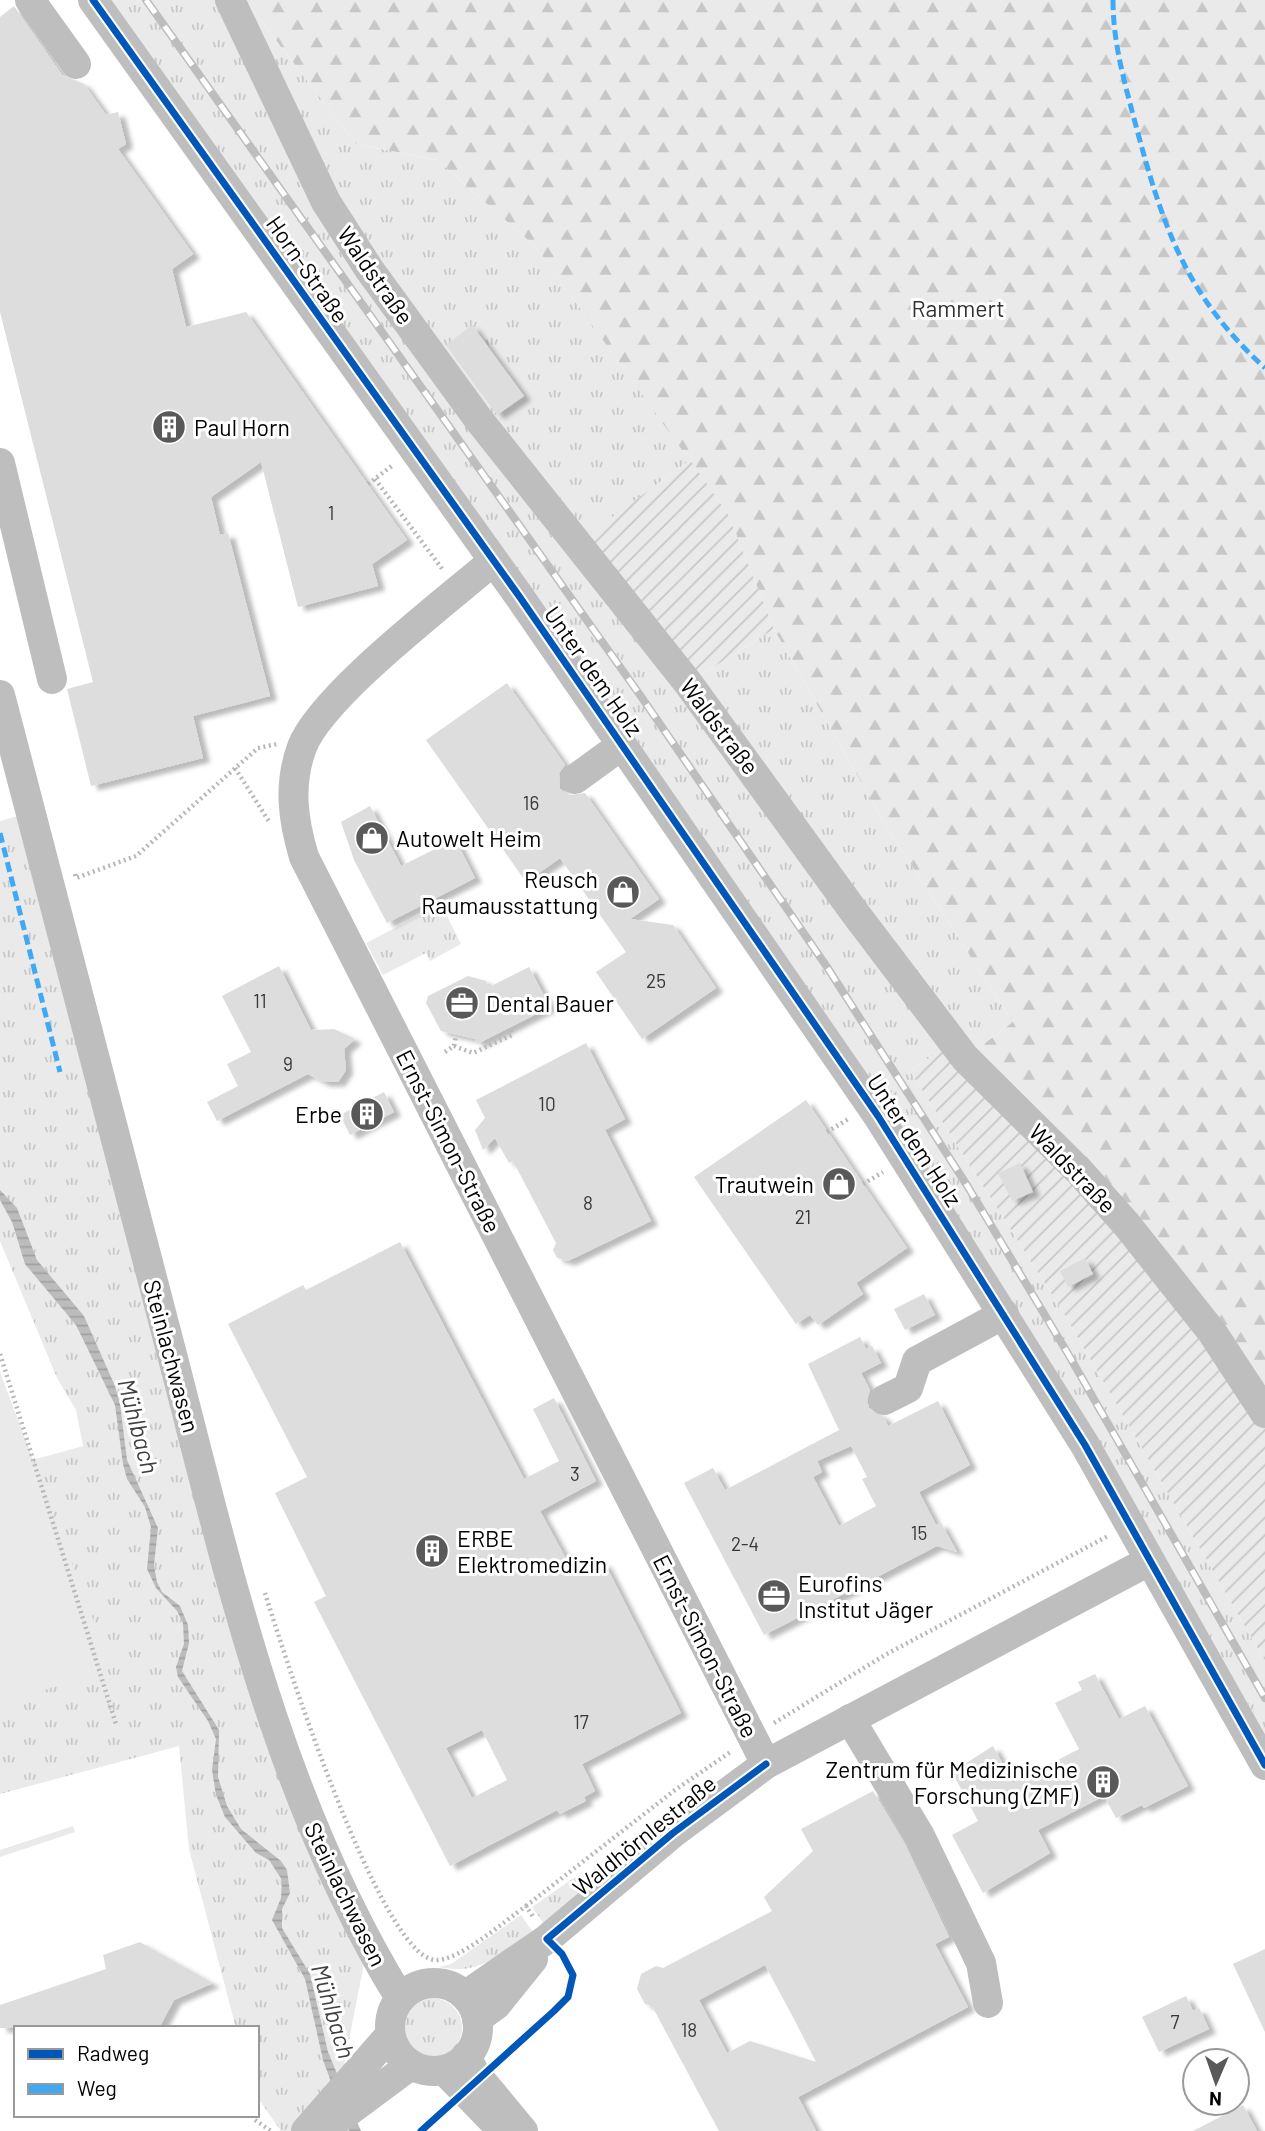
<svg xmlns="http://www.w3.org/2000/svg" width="1265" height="2131" font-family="Barlow,sans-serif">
<defs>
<pattern id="grass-tufts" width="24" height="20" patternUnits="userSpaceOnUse" patternTransform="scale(1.75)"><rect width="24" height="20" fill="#eaeaea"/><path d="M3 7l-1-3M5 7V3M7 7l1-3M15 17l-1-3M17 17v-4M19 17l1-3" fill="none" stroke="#c7c7c7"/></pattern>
<pattern id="forest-firs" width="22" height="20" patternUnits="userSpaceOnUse" patternTransform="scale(1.75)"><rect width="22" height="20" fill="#eaeaea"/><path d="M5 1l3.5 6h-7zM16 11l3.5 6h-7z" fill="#c7c7c7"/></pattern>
<pattern id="garden-furrows" width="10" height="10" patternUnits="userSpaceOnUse" patternTransform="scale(1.75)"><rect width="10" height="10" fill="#eaeaea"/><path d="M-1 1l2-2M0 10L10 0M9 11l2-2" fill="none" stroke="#c7c7c7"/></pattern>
<pattern id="water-rules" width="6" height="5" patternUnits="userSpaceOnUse" patternTransform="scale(1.75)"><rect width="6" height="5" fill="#bcbcbc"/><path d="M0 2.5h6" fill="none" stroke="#a0a0a0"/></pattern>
<filter id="shadow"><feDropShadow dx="7" dy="4.5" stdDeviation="2" flood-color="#0004"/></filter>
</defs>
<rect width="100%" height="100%" fill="#fff"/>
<g fill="url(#grass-tufts)">
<path d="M 93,0 L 245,0 L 356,144 L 437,160 L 536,247 L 690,460 L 578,543 L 688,683 L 774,629 L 885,824 L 1013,1022 L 965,1058 L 953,1042 L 910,1071 L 1063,1312 L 1265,1661 L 1265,1765 L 1014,1330 Z"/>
<path d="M 30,813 L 245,1631 L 368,1943 L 344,2066 L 322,2131 L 281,2131 L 257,2097 L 257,2028 L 236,2028 L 189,1849 L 179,1746 L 0,1794 L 0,1469 L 83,1446 L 76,1410 L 57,1378 L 0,1241 L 0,821 Z"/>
<path d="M 441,904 L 461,944 L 430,961 L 426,953 L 383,975 L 366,943 Z"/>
<path d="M 575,1877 L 579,1890 L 578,1896 L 544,1924 L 532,1907 Z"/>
<path d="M 521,1915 L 532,1931 C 499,1954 481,1976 439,1967 L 451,1964 Z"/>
<circle cx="432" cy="2028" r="30"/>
</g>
<path fill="url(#forest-firs)" d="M 245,0 L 1265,0 L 1265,1413 L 965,1058 L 1013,1022 L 885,824 L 774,629 L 728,514 L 536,247 L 437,160 L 356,144 Z"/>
<g fill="#eaeaea">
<path d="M 0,1372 L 110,1664 L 0,1708 Z"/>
<path d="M 73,1826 L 75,1832 L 0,1857 L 0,1850 Z"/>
</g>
<g fill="url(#garden-furrows)">
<path d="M 690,460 L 728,514 L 774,629 L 688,683 L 577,543 Z"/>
<path d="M 953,1042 L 1080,1172 L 1265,1413 L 1265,1661 L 1063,1312 L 910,1071 Z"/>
</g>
<path fill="url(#water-rules)" d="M 0,1190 L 17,1208 L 37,1260 L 84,1316 L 115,1386 L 120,1404 L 127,1460 L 158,1528 L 154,1565 L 157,1582 L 162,1592 L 180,1606 L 188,1625 L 189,1643 L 182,1671 L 219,1730 L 218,1777 L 227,1806 L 241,1829 L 281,1861 L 287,1870 L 290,1893 L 282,1909 L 282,1928 L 310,1974 L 328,2052 L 361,2131 L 349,2131 L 323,2060 L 305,1979 L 272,1920 L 281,1898 L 282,1880 L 269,1860 L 256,1853 L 225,1817 L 216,1795 L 212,1770 L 216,1739 L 208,1721 L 178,1677 L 176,1667 L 184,1644 L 183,1623 L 177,1611 L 156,1588 L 147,1569 L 151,1527 L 145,1507 L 127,1479 L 123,1464 L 115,1405 L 76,1325 L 25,1264 L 12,1222 L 0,1200 Z"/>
<g fill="#ddd" fill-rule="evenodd" filter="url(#shadow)">
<path d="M 14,6 L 62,75 L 84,84 L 106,115 L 118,112 L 126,144 L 118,149 L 193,254 L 172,269 L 186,327 L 246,312 L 407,540 L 372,564 L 378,586 L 298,607 L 261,462 L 211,497 L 220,535 L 228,533 L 270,696 L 193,716 L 203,758 L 91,786 L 67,689 L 93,682 L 0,312 L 0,17 Z"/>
<path d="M 472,325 L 524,396 L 497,415 L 446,345 Z"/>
<path d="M 507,683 L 565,765 L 559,773 L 560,789 L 569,795 L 585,793 L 659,899 L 630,919 L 673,925 L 716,988 L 642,1039 L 596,972 L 626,952 L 560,858 L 526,882 L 426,740 Z"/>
<path d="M 370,806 L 401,866 L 455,839 L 475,878 L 387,923 L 354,860 L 341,822 Z"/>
<path d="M 279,966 L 311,1030 L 334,1029 L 355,1039 L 344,1049 L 346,1070 L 338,1082 L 323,1082 L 308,1074 L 217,1121 L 207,1102 L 238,1086 L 227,1064 L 251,1052 L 222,996 Z"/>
<path d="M 529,967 L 550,1007 L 477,1044 L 475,1039 L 441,1031 L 426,1003 L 428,996 L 468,976 L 486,981 L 489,987 Z"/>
<path d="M 586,1043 L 625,1119 L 605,1130 L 651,1221 L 568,1261 L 557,1258 L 553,1250 L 556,1243 L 513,1161 L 509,1163 L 495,1138 L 483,1150 L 475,1130 L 485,1118 L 476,1100 Z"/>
<path d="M 384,1092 L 394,1112 L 350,1135 L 340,1115 Z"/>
<path d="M 806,1100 L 907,1248 L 856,1283 L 863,1294 L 818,1325 L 810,1315 L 796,1324 L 694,1177 Z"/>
<path d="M 1020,1163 L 1033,1192 L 1012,1201 L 998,1173 Z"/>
<path d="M 400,1242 L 524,1479 L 559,1461 L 533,1409 L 554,1398 L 596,1481 L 540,1511 L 576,1577 L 604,1562 L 681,1713 L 582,1764 L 595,1791 L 584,1797 L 586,1801 L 560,1814 L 557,1810 L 450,1866 L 314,1602 L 326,1596 L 275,1493 L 307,1477 L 228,1324 L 303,1285 L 306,1290 ZM 482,1730 L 507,1780 L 472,1798 L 446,1748 Z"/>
<path d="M 1085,1258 L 1093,1274 L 1068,1287 L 1060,1271 Z"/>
<path d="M 924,1294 L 935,1315 L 905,1330 L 894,1309 Z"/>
<path d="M 860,1337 L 866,1349 L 872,1346 L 881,1363 L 861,1373 L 870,1390 L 867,1400 L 869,1408 L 884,1417 L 888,1426 L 938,1401 L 970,1465 L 919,1492 L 936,1525 L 941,1523 L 957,1552 L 937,1546 L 764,1635 L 684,1483 L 713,1468 L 725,1490 L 839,1430 L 808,1364 ZM 851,1446 L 867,1477 L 862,1479 L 876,1506 L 839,1526 L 813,1477 L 822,1472 L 817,1461 Z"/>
<path d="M 1095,1674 L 1119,1719 L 1145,1706 L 1188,1786 L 1144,1808 L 1142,1805 L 1116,1818 L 1104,1796 L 1038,1830 L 1050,1853 L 983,1893 L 952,1835 L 978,1821 L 952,1772 L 993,1746 L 1013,1783 L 1079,1749 L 1055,1703 L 1082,1690 L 1078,1682 Z"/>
<path d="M 873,1791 L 905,1844 L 949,1937 L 935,1944 L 968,2007 L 798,2097 L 816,2131 L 719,2131 L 652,2006 L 645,2004 L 637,1989 L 641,1974 L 656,1966 L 663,1968 L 772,1911 L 764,1897 L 813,1851 L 801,1829 ZM 765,1965 L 794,2019 L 816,2062 L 750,2041 L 727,2053 L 699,2000 Z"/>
<path d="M 140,1942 L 213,1983 L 174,2000 L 159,2028 L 0,2028 L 0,2005 L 106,1969 L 103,1955 Z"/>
<path d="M 1265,1949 L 1265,2032 L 1233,1964 Z"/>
<path d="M 1186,1996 L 1193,2011 L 1199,2008 L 1209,2029 L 1159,2052 L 1142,2017 Z"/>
<path d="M 1243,2105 L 1257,2131 L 1193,2131 Z"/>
</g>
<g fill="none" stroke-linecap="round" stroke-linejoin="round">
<g stroke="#b8b8b8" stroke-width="4.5" stroke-dasharray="2 3.5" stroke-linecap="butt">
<path d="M 375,479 L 443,570"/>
<path d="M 368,484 L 393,465"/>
<path d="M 235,768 L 270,823"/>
<path d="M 75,874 L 76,878 L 136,856 L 258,748 L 277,744"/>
<path d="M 454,1046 L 473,1053 L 512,1035 L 511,1030"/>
<path d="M 445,1052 L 454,1046 L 456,1035"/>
<path d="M 827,1132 L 850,1118"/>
<path d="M 863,1184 L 883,1172"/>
<path d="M 0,1354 L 116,1724"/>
<path d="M 265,1593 C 282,1648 380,1956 435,1960 C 458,1962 506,1920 526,1906 L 534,1918"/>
<path d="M 774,1723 L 885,1655 L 1108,1536"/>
<path d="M 526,1906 L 675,1790 L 732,1751"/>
<path d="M 255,2120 L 271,2131"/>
</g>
<g stroke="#bebebe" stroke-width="30">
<path d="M 30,0 L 76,64"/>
<path d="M 93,0 L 519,596 L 878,1116 L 1085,1445 L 1265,1765"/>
<path d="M 230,0 L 326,202 L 369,269 L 479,420 L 688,683 L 855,913 L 965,1058 L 1080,1172 L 1127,1225 L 1212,1332 L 1265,1413"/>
<path d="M 0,463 L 52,679"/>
<path d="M 493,561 C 447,601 322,695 302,747 C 288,785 293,820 304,857 L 766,1764"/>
<path d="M 0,695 C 59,918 117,1142 175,1366 C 231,1583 281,1805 400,1998"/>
<path d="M 575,779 L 622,745"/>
<path d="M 884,1400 L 908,1388 L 917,1361 L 1004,1314"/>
<path d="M 850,1719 L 920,1836 L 981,1963 L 988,2003"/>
<circle cx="434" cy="2027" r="44"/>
<path d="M 466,1995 L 547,1939 L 673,1833 L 766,1764 L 1149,1561"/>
<path d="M 477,2019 L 496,2005 L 533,1959"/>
<path d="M 466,2056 L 474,2072 L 523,2131"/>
<path d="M 444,2070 L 503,2131"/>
<path d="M 306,2131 L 390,2035"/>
<path d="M 322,2131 L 411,2065"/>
</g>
<g stroke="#bdbdbd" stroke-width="8">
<path id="rail" d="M 146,0 L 640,695 L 827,967 L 968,1187 L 1067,1352 L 1265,1698"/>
</g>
<use href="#rail" stroke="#fff" stroke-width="5" stroke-dasharray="16" stroke-linecap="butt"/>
<g stroke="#3fa9f5" stroke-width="5" stroke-dasharray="10 5" stroke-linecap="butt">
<path d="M 1113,0 C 1113,44 1125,84 1136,126 C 1163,227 1186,296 1265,368"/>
<path d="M 0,833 L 60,1072"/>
</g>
<g stroke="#fff" stroke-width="11">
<g id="cycleway">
<path d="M 93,0 L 519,596 L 878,1116 L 1085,1445 L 1265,1765"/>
<path d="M 421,2131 L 554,2011 L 568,1997 L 573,1975 L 562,1954 L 547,1939 L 673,1833 L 766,1764"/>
</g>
</g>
<use href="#cycleway" stroke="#0057b8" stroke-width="7"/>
</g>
<defs>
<g id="building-disc" transform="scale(1.75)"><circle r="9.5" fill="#595959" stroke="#fff"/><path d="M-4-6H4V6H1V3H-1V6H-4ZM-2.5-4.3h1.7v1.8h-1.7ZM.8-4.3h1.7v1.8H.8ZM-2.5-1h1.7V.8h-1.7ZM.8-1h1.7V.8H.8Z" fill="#fff"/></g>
<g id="shop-disc" transform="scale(1.75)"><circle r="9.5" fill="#595959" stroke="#fff"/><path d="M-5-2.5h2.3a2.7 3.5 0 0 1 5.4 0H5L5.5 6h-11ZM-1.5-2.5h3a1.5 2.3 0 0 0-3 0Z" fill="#fff"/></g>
<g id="office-disc" transform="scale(1.75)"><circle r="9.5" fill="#595959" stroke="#fff"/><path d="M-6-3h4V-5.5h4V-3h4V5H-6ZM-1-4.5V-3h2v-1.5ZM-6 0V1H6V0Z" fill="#fff"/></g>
</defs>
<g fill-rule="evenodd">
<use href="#building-disc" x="169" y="427"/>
<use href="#shop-disc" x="372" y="838"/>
<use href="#shop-disc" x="623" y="892"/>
<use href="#office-disc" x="462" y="1003"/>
<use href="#building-disc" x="367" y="1114"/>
<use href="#shop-disc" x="839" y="1184"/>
<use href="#building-disc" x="432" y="1551"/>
<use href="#office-disc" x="774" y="1596"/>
<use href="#building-disc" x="1103" y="1782"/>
</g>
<g text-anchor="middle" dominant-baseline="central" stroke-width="6" stroke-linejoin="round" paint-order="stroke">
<g font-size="19" fill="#373737">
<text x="331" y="512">1</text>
<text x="531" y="802">16</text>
<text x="656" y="980">25</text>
<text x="260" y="1000">11</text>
<text x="288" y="1063">9</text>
<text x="547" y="1103">10</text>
<text x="588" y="1202">8</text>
<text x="803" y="1216">21</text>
<text x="575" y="1473">3</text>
<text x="919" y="1532">15</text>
<text x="745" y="1543">2-4</text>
<text x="581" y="1721">17</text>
<text x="1175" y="2021">7</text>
<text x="689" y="2029">18</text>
</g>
<g font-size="23" fill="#000" stroke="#fff">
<text transform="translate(308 269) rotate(55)">Horn-Straße</text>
<text transform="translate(376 275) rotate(55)">Waldstraße</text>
<text transform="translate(594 671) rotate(55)">Unter dem Holz</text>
<text transform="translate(720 726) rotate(53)">Waldstraße</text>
<text transform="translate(915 1140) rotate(57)">Unter dem Holz</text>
<text transform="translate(449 1141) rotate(63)">Ernst-Simon-Straße</text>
<text transform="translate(1073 1168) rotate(46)">Waldstraße</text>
<text transform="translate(172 1356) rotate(75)">Steinlachwasen</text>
<text transform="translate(706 1646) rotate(63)">Ernst-Simon-Straße</text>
<text transform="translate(644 1835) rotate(-39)">Waldhörnlestraße</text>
<text transform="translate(346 1894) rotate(64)">Steinlachwasen</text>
</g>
<g font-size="23" fill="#303030" stroke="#fff">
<text x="958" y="308">Rammert</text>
</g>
<g font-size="23" fill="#000" stroke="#fff" text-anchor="start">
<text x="194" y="427">Paul Horn</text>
<text x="396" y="838">Autowelt Heim</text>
<text x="598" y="879" text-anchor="end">Reusch<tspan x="598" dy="26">Raumausstattung</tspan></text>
<text x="486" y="1003">Dental Bauer</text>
<text x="342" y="1114" text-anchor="end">Erbe</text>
<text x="814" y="1184" text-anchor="end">Trautwein</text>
<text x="457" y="1538">ERBE<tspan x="457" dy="26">Elektromedizin</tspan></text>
<text x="798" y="1583">Eurofins<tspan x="798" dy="26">Institut Jäger</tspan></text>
<text x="1078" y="1769" text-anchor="end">Zentrum für Medizinische<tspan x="1078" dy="26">Forschung (ZMF)</tspan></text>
</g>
<g font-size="24" font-style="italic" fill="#414141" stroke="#fff">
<text transform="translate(139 1426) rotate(75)">Mühlbach</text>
<text transform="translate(334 2011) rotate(73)">Mühlbach</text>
</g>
</g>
<rect x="14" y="2026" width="245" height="91" fill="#ffffff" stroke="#999999" stroke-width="2"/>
<rect x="28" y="2049" width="35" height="10" fill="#0057b8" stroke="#999999" stroke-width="2"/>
<text x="77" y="2061" font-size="21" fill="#000000">Radweg</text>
<rect x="28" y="2084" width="35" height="10" fill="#3fa9f5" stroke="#999999" stroke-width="2"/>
<text x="77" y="2096" font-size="21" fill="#000000">Weg</text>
<g transform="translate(1216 2082) rotate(182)"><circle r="33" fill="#ffffff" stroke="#999999" stroke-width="2"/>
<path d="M0-5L12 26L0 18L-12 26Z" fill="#595959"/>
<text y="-10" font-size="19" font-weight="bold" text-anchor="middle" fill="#000000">N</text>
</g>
</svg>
